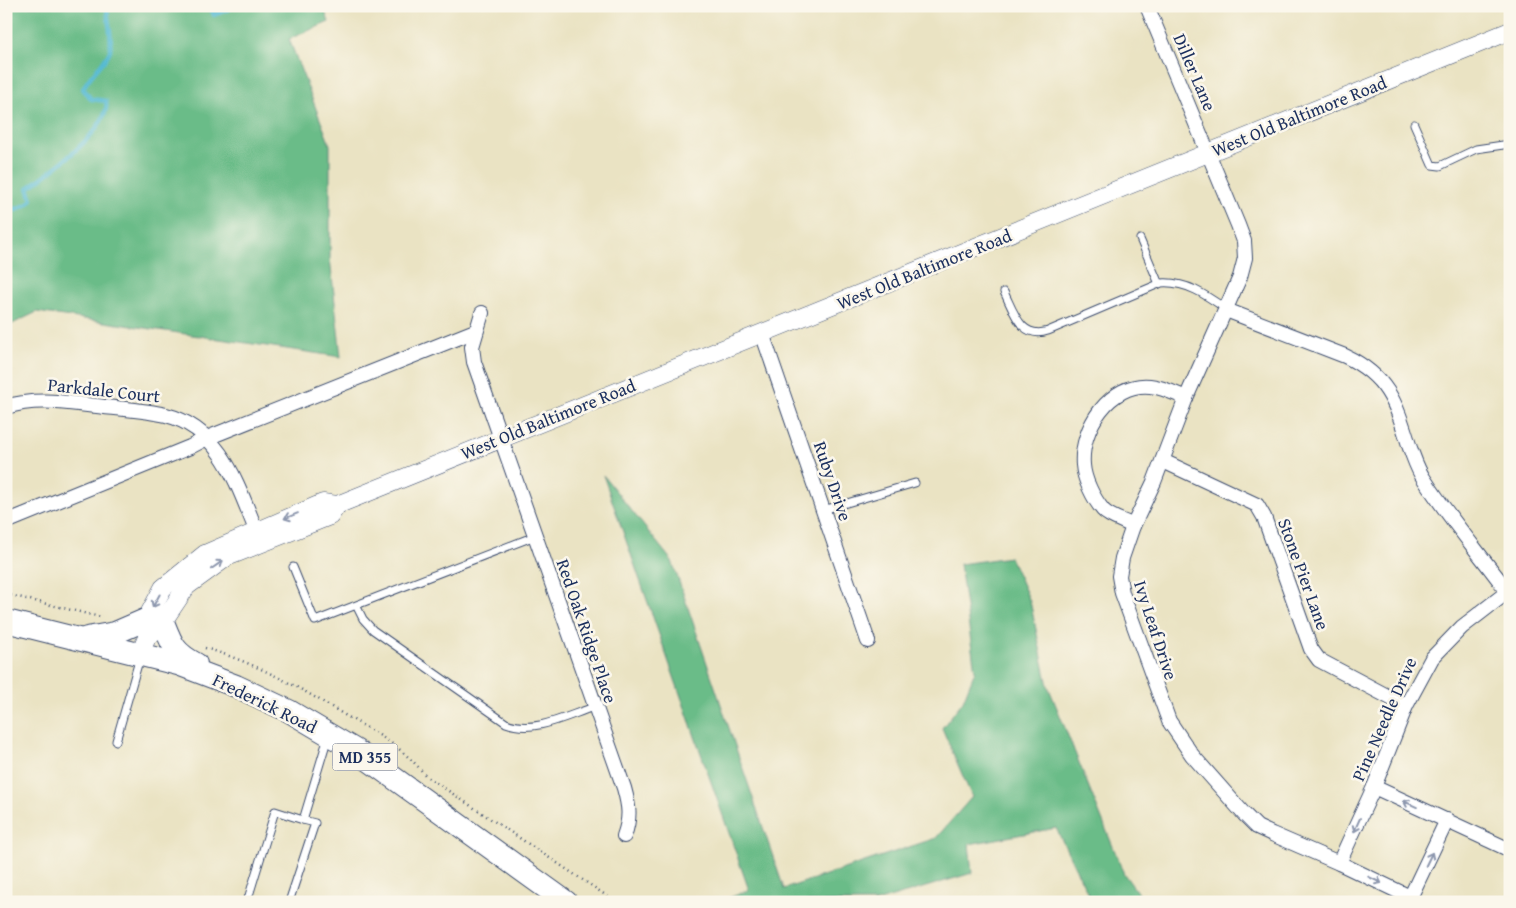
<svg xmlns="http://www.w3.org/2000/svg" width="1516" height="908" font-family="'Gentium Book Plus',serif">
<rect width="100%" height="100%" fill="#fbf7ec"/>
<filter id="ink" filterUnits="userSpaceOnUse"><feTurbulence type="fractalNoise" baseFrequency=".02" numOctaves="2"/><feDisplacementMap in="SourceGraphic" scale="10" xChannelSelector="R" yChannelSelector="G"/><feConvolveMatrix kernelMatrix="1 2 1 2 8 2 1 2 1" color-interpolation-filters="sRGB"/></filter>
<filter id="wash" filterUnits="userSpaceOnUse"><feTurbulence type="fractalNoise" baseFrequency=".0096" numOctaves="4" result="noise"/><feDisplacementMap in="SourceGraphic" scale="20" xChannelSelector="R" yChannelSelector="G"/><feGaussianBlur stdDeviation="1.12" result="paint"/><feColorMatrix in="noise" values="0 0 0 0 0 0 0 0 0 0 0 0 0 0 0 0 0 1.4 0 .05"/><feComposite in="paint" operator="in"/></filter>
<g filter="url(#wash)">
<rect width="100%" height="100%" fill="#eae3c3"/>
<g fill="#6bbc88" stroke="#437673">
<path d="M 6,6 L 323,6 L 329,22 L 289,39 L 330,145 L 330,258 L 341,357 L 37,312 L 6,327 Z"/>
<path d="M 603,475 L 672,561 L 784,889 L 936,838 L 972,797 L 942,728 L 963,701 L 975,671 L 960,564 L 1010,557 L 1030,601 L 1048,686 L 1124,874 L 1144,902 L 1092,902 L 1056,828 L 969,844 L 972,873 L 876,902 L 719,902 L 749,890 Z"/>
</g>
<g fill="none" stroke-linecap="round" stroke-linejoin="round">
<g stroke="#55bad3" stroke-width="4.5">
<path d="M 210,6 L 214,15 L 236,6"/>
<path d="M 6,205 L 16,210"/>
<path d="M 6,234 L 8,213 L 28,204 L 32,199 L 28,188 C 49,173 112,128 106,101 L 91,99 L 83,89 C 88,75 107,62 110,50 C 113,35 107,21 107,6"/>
</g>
</g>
</g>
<g filter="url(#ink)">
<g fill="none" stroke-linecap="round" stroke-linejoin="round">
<g stroke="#3a4a6d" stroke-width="9">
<g id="service">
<path d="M 1414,124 L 1432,165 L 1440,166 L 1476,149 L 1510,144"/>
<path d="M 1140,239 L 1159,284"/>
<path d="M 1004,292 C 1014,312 1021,340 1048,331 L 1161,283 C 1186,281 1206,295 1226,309"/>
<path d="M 823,510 L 915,483"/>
<path d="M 293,567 L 315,621 L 535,536"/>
<path d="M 357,607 L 363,619 L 373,630 L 506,723 C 534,734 566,716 594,707"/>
<path d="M 116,741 L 140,657"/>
<path d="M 247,902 L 275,811 L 303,820 L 328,737"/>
<path d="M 289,902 L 315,823 L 303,820"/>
</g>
</g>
<g stroke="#3a4a6d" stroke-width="16">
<g id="minor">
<path d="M 1147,6 L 1238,225 L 1244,241 L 1245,258 L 1240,277 L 1186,398 L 1154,482 L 1133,526 L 1122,558 L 1119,576 L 1122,593 L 1169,721 L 1192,755 L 1244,814 L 1257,827 L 1272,834 L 1339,863 L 1410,897"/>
<path d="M 1226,310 L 1345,356 C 1389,377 1396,404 1410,448 C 1414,458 1417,469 1424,479 C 1449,518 1480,554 1508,592"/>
<path d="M 482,313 L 472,347 L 474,362 L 624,788 C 629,806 631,817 624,836"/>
<path d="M 762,333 L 868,641"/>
<path d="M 6,407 C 36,397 67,403 97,406 C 120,409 144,410 166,415 C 221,429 237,484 256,530"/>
<path d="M 1163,461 L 1257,505 L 1264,517 L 1311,649 L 1319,660 L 1406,706"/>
<path d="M 6,522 L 190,447 L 207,438 L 475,331"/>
<path d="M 1133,526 C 1124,521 1109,517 1103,510 C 1093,498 1084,479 1083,465 C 1080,429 1110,382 1150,386 C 1162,387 1174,393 1186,398"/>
<path d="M 1374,787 L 1510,850"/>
<path d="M 1339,863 L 1374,787 L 1406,706 L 1432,658 L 1462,627 L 1510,590"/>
<path d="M 1408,902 L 1447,820"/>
</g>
</g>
<g stroke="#3a4a6d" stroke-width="19">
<g id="tertiary">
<path d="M 156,632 L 187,586 L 227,557 L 330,516 L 337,505"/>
<path d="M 140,654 L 148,635 L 143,625 L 163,588 L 205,554 L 323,503 L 337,505 L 1510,31"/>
</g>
</g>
<g stroke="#3a4a6d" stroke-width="24">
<g id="primary">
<path d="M 6,621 L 178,664 L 236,686 L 289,711 L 355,750 L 566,902"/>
<path d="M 163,622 C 172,645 174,652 196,664"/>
<path d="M 87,638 L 115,633 L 145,620"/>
</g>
</g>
<g stroke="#3a4a6d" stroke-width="2.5" stroke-dasharray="1 4" stroke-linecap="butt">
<path d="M 6,594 L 100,617"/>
<path d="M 205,648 C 258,664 297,686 343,714 C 376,733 402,746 426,776 L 616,902"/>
</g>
<use href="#service" stroke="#fff" stroke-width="7"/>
<use href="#minor" stroke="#fff" stroke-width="14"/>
<use href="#tertiary" stroke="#fff" stroke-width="18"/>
<use href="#primary" stroke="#fff" stroke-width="22"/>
</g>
<defs><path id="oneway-shaft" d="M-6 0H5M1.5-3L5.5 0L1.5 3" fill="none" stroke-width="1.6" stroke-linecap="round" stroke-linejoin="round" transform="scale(1.25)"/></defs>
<g stroke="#8d97ae">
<use href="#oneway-shaft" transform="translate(291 516) rotate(158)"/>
<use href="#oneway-shaft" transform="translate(217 565) rotate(-35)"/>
<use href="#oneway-shaft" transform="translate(156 601) rotate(119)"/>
<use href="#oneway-shaft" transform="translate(1410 804) rotate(-156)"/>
<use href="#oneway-shaft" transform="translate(1357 825) rotate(114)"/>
<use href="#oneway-shaft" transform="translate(1429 859) rotate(-64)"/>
<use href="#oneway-shaft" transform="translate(1375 880) rotate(26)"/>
</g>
</g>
<g text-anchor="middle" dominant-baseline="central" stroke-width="5" stroke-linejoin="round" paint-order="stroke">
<rect fill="#fbf7ec" stroke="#5e6b89" stroke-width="1" x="332.5" y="743.5" width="65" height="27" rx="4"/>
<g font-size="16" font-weight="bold" fill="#1b2f5e">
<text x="365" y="757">MD 355</text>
</g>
<g font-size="18" fill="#1b2f5e" stroke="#fbf7ec">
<text transform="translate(1195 72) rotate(67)">Diller Lane</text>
<text transform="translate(1299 116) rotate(-22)">West Old Baltimore Road</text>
<text transform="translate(924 269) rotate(-22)">West Old Baltimore Road</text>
<text transform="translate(104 390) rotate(6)">Parkdale Court</text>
<text transform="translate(548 419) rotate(-22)">West Old Baltimore Road</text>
<text transform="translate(833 481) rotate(71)">Ruby Drive</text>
<text transform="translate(1304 574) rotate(70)">Stone Pier Lane</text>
<text transform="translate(1156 630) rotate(72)">Ivy Leaf Drive</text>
<text transform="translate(587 631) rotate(71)">Red Oak Ridge Place</text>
<text transform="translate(265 703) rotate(26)">Frederick Road</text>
<text transform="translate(1384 719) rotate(-66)">Pine Needle Drive</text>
</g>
</g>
<rect width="1516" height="908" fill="none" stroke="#fbf7ec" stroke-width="25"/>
</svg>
